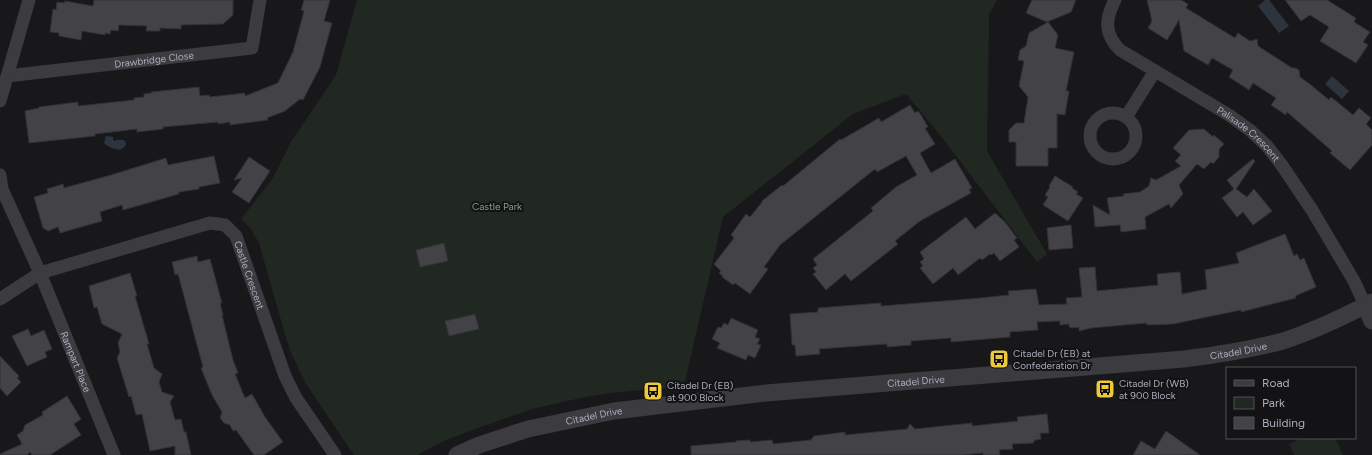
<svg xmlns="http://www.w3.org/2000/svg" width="1372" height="455" font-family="Figtree,sans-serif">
<rect width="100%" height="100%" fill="#18181a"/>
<g fill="#202821">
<path d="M 357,0 L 997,0 L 989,14 L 987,151 L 1047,254 L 1037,262 L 940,135 L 906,94 L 853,114 L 723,217 L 684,386 L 610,393 L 585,397 L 532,409 L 472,430 L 444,441 L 417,455 L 354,455 L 306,384 L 291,353 L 284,331 L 259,243 L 251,229 L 241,219 L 273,178 L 291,142 L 336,75 Z"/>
<path d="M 1303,438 L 1335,438 L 1343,455 L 1294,455 L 1289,444 Z"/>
</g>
<g fill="#2e343d">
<path d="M 1265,0 L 1269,0 L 1289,26 L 1279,33 L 1258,6 Z"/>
<path d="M 1332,76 L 1349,91 L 1342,99 L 1325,84 Z"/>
<path d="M 106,136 L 113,137 L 113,140 L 115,141 L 117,140 L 124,140 L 126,143 C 124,154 110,149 104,143 Z"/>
</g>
<g fill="#424247" stroke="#323236">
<path d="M 94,0 L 233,0 L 233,15 L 223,24 L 181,25 L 181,29 L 160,28 L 160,31 L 146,31 L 147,26 L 119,25 L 118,31 L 111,30 L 110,34 L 105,33 L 105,35 L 82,31 L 81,40 L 59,36 L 59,33 L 50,32 L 53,9 L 56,10 L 57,2 L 64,3 L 65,1 L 93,6 Z"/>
<path d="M 304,0 L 330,0 L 324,21 L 332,23 L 320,67 L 303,100 L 300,99 L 285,111 L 267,118 L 268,120 L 230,125 L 230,122 L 218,124 L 218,122 L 163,127 L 163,129 L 137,132 L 137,129 L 95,134 L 95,136 L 29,143 L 25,111 L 39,108 L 39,107 L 78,102 L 78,106 L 134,100 L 134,98 L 144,97 L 144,94 L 152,93 L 151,92 L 199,87 L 200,96 L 209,95 L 210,97 L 245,93 L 245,96 L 278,83 L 293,52 L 304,11 L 301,10 Z"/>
<path d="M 1032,0 L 1076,0 L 1071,12 L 1047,22 L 1026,13 Z"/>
<path d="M 1147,0 L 1181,0 L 1188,4 L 1186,8 L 1235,38 L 1238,33 L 1250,41 L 1257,39 L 1258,46 L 1292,68 L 1295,68 L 1299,70 L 1300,77 L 1311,85 L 1329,100 L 1331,97 L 1353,115 L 1359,108 L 1371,118 L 1366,124 L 1372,130 L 1372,145 L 1350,170 L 1330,153 L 1332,151 L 1287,112 L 1286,115 L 1271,105 L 1276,98 L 1253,83 L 1249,90 L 1229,77 L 1233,70 L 1212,58 L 1208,65 L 1184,51 L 1179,20 L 1167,40 L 1148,28 L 1152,21 Z"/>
<path d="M 1285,0 L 1327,0 L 1356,18 L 1354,22 L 1370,32 L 1363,42 L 1368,45 L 1356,63 L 1320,41 L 1329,27 L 1310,15 L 1301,21 Z"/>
<path d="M 1048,22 L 1058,35 L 1055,48 L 1074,52 L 1066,91 L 1069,91 L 1065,115 L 1057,114 L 1057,148 L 1048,148 L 1048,166 L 1016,166 L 1016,142 L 1009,142 L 1009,130 L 1016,123 L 1024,123 L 1028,97 L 1019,86 L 1024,61 L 1018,60 L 1020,50 L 1026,46 L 1029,33 Z"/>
<path d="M 910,105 L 915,113 L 918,111 L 921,115 L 928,127 L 925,128 L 935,144 L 920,153 L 931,173 L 955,159 L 972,188 L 969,189 L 971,193 L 920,221 L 895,241 L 898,244 L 851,281 L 845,274 L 826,290 L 813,274 L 816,272 L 813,268 L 817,265 L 813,259 L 873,211 L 871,208 L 896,187 L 917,175 L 906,156 L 877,172 L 875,169 L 780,245 L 764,267 L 768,269 L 750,294 L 735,283 L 733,285 L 722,277 L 723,276 L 719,273 L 721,271 L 714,264 L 734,238 L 731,235 L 746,214 L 750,217 L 763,201 L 762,201 L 782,185 L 783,186 L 840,139 L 841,140 L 879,118 L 881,122 Z"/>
<path d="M 1204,129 L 1213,137 L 1214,135 L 1224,144 L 1219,149 L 1219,157 L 1213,164 L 1211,162 L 1204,169 L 1197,164 L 1179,185 L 1183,194 L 1171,208 L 1169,204 L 1145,217 L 1146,229 L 1121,232 L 1120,225 L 1095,227 L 1093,205 L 1110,215 L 1107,198 L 1124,196 L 1123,194 L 1140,192 L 1149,186 L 1151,178 L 1156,180 L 1181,166 L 1175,161 L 1181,155 L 1173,148 L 1189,130 Z"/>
<path d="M 214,156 L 220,183 L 199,187 L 199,189 L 179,192 L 179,194 L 123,210 L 122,205 L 100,212 L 102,221 L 60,233 L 58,227 L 48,231 L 43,228 L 34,197 L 48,193 L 47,189 L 63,184 L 64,188 L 111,175 L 166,158 L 168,165 Z"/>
<path d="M 249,157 L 270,171 L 249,203 L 232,192 L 242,178 L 234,180 Z"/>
<path d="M 1253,159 L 1255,161 L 1236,189 L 1247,197 L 1254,189 L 1272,211 L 1253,225 L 1243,212 L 1237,217 L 1222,198 L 1234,189 L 1227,180 Z"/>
<path d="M 1055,176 L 1073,187 L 1072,188 L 1078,192 L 1076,194 L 1083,198 L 1068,221 L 1043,205 L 1048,197 L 1045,195 L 1050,187 L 1049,186 Z"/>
<path d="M 995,213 L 1005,222 L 1017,238 L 1014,240 L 1019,247 L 1000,261 L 994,253 L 991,255 L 990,254 L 982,260 L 980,258 L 958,275 L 953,268 L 933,284 L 920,268 L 923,266 L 920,262 L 924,259 L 920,252 L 966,217 L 975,229 Z"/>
<path d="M 1071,225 L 1073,248 L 1049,250 L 1047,228 Z"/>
<path d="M 1285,234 L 1294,256 L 1297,254 L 1300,260 L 1304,258 L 1316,287 L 1295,296 L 1296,298 L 1241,312 L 1241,310 L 1173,324 L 1147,325 L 1147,323 L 1091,328 L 1079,331 L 1079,327 L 1071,328 L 1070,327 L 1069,327 L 1069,324 L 1060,325 L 1060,321 L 1037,322 L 1038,330 L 1010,332 L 1010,337 L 951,342 L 951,338 L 911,341 L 911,345 L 887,347 L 887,344 L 819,349 L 820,354 L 796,356 L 795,345 L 792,345 L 790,314 L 818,312 L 818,308 L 881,303 L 881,306 L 981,298 L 1009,295 L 1008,291 L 1036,289 L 1039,305 L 1067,304 L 1066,298 L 1082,297 L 1079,268 L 1095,267 L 1097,291 L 1158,285 L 1157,274 L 1180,272 L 1182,294 L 1207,289 L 1205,270 L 1239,263 L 1236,253 Z"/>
<path d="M 444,243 L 448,261 L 420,267 L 416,250 Z"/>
<path d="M 197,256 L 198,262 L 210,259 L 222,303 L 220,303 L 223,315 L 222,315 L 233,360 L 238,373 L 235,374 L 245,398 L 252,394 L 265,417 L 283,442 L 264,455 L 254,455 L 236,430 L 233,431 L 230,425 L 224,423 L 220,418 L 222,412 L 212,395 L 201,368 L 203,367 L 193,330 L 178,274 L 175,275 L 172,262 Z"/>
<path d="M 130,273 L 137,296 L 135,296 L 149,344 L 147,344 L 154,368 L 162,374 L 159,382 L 162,392 L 174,396 L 170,402 L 175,420 L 181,419 L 184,432 L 186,432 L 191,455 L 175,455 L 175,446 L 150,451 L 142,414 L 136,415 L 131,396 L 129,397 L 117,358 L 120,352 L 118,343 L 122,334 L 102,324 L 97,307 L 94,308 L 89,286 Z"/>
<path d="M 475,314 L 479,329 L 449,336 L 445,321 Z"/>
<path d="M 731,318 L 758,330 L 755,337 L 760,339 L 757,344 L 761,345 L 755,358 L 748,355 L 746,360 L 717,348 L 720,343 L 712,339 L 718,327 L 721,328 L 724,323 L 728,325 Z"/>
<path d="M 28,329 L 31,336 L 44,330 L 52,349 L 45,352 L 47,357 L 27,366 L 12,336 Z"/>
<path d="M 0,356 L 19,376 L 17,378 L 21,382 L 7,396 L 0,388 Z"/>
<path d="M 67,396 L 81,419 L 74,424 L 81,435 L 50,455 L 32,455 L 30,452 L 27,455 L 0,455 L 0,454 L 22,444 L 17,435 L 23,431 L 25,425 L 43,415 L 42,412 Z"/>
<path d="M 1047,414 L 1049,433 L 1040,433 L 1041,439 L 1035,440 L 1033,443 L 1012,444 L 1013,449 L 999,450 L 1000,455 L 983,455 L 983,453 L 963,455 L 691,455 L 691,446 L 736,442 L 736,441 L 750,440 L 750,442 L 772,440 L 773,444 L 811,440 L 814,436 L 830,434 L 845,432 L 845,435 L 907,429 L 910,424 L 915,429 L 972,423 L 972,426 L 1018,421 L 1017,417 Z"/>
<path d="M 1166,431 L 1200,455 L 1133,455 L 1141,441 L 1155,449 Z"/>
</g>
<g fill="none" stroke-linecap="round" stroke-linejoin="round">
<g stroke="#3b3b40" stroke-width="13">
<path id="s1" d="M 1115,0 C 1105,19 1104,34 1120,50 L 1229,115 L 1251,131 L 1267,146 L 1281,164 L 1312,210 L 1354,281 L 1365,305"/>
<path id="s2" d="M 7,76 L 252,48 L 260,0"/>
<path d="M 0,101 L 29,0"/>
<circle cx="1113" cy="136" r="23"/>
<path d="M 1126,117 L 1155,71"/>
<path id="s3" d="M 0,175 L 2,189 L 40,273 L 114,455"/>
<path id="s4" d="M 0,299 L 40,273 L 210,223 L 225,225 L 236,236 L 285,376 L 296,398 L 335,455"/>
</g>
<g stroke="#3b3b40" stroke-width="17">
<path d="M 1365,305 L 1372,321"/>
<path id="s5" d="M 457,455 L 479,445 L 528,429 L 614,411 L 766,393 L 1184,359 C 1217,355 1250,350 1283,341 C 1314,331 1343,317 1372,302"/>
</g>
</g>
<defs>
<g id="bus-square" transform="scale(1)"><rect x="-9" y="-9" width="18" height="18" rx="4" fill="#eec83b" stroke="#131315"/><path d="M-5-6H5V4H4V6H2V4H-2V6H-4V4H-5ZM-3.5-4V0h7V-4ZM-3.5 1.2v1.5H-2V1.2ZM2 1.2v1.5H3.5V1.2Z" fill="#111"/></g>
</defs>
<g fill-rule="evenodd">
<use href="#bus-square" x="999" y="359"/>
<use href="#bus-square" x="1105" y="389"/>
<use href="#bus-square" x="653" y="391"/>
</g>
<g text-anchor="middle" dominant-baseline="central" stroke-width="4" stroke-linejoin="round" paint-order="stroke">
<g font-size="10" fill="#aaadb9" stroke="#131315">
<text stroke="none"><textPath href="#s2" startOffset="148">Drawbridge Close</textPath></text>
<text stroke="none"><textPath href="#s1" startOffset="209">Palisade Crescent</textPath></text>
<text stroke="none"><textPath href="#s4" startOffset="297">Castle Crescent</textPath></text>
<text stroke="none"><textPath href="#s5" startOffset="791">Citadel Drive</textPath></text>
<text stroke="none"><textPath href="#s3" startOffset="202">Rampart Place</textPath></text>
<text stroke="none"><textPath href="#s5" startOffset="467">Citadel Drive</textPath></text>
<text stroke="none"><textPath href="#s5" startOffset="143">Citadel Drive</textPath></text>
</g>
<g font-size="10" fill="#82a388" stroke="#131315">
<text x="497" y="206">Castle Park</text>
</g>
<g font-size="10" fill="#aaadb9" stroke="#131315" text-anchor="start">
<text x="1013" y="353">Citadel Dr (EB) at<tspan x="1013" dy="12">Confederation Dr</tspan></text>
<text x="1119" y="383">Citadel Dr (WB)<tspan x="1119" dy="12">at 900 Block</tspan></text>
<text x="667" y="385">Citadel Dr (EB)<tspan x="667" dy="12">at 900 Block</tspan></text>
</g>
</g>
<rect x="1226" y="367" width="130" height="72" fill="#131315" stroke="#4f5157"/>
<rect x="1234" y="380" width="20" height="6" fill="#3b3b40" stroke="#4f5157"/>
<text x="1262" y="387" font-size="12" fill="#aaadb9">Road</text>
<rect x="1234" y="397" width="20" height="12" fill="#202821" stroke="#4f5157"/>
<text x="1262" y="407" font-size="12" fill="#aaadb9">Park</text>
<rect x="1234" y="417" width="20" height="12" fill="#424247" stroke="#4f5157"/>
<text x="1262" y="427" font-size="12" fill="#aaadb9">Building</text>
</svg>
